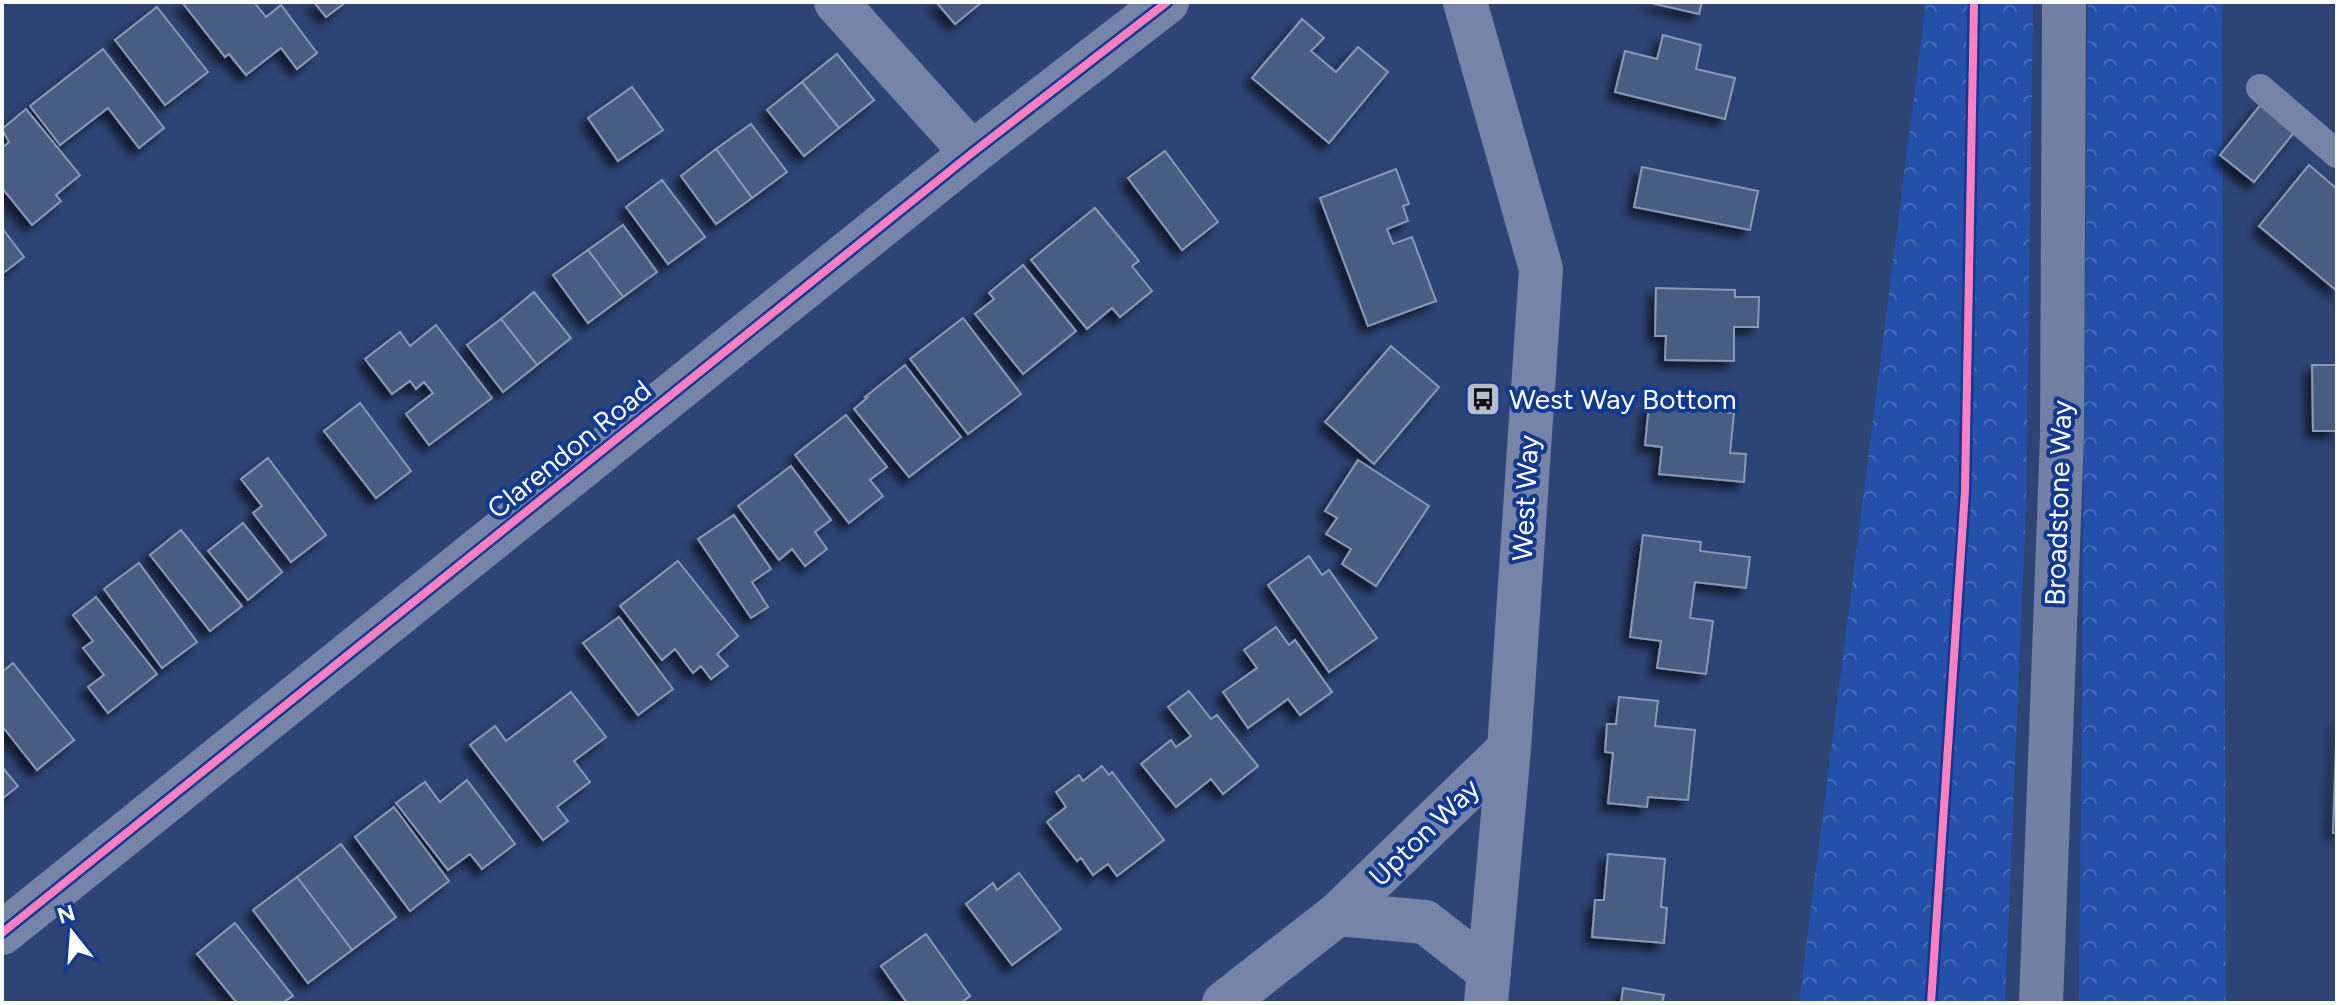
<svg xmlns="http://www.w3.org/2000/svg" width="2339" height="1005" font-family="Figtree,sans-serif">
<defs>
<pattern id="forest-crowns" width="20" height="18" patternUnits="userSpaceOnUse" patternTransform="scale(2)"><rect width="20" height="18" fill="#2450a9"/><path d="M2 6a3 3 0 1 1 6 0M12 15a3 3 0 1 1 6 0" fill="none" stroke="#456ab6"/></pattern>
<filter id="shadow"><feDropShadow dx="-7" dy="7" stdDeviation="4" flood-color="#0009"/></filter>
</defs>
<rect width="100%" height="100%" fill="#2e4474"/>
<g fill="url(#forest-crowns)">
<path d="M 1926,2 L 2033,2 L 2026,505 L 2005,1003 L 1799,1003 Z"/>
<path d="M 2088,2 L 2222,2 L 2226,1003 L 2079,1003 Z"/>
</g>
<g fill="#4a5c82" stroke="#8b99b5" stroke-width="2" filter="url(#shadow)">
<path d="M 182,2 L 254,2 L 266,17 L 281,5 L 317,53 L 297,69 L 281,48 L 246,75 L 229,54 L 225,57 Z"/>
<path d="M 314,2 L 346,2 L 326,17 Z"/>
<path d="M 936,2 L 982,2 L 955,24 Z"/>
<path d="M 1647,2 L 1702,2 L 1699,14 Z"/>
<path d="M 157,7 L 208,72 L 165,105 L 115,40 Z"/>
<path d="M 1302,19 L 1324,38 L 1311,51 L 1336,72 L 1358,47 L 1388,72 L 1329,143 L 1252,78 Z"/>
<path d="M 1663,35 L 1701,45 L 1696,69 L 1735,78 L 1725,119 L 1615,92 L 1625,51 L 1657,59 Z"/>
<path d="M 103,49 L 164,128 L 139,148 L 108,108 L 60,145 L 30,106 Z"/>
<path d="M 837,54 L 874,100 L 839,128 L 802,82 Z"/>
<path d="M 802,82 L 839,128 L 804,156 L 767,110 Z"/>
<path d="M 632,87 L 663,130 L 618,161 L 588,118 Z"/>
<path d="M 2262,103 L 2296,130 L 2254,182 L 2220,155 Z"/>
<path d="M 26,109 L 80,175 L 56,195 L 61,201 L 32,225 L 2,188 L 2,148 L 9,142 L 2,129 Z"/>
<path d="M 751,124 L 787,172 L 752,198 L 716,149 Z"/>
<path d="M 716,149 L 752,198 L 716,224 L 681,176 Z"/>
<path d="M 1165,151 L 1218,222 L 1182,250 L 1128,178 Z"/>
<path d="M 2309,165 L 2337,189 L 2337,291 L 2259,226 Z"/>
<path d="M 1642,167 L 1758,191 L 1750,230 L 1634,207 Z"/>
<path d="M 1396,169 L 1409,204 L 1403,206 L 1408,221 L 1387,229 L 1393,244 L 1412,237 L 1436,301 L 1368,326 L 1320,198 Z"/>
<path d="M 662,180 L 705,237 L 668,264 L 626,207 Z"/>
<path d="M 1095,208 L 1139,261 L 1132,266 L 1152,291 L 1120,317 L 1112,308 L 1087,329 L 1031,260 Z"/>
<path d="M 623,225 L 657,272 L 623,297 L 588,250 Z"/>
<path d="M 2,228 L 24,257 L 2,274 Z"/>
<path d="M 588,250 L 623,297 L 588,323 L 553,275 Z"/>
<path d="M 1023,265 L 1076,331 L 1023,374 L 975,314 L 994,299 L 989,293 Z"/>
<path d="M 1656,288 L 1735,290 L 1735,297 L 1759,297 L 1758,327 L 1734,327 L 1734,361 L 1665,360 L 1666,336 L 1655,336 Z"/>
<path d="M 534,292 L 571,338 L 537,365 L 501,319 Z"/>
<path d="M 963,318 L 1021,394 L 968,434 L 910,359 Z"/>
<path d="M 501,319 L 537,365 L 503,392 L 467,345 Z"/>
<path d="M 436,325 L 492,398 L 429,445 L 406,414 L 433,393 L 424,382 L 416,389 L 410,381 L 392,394 L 365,359 L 400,332 L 410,346 Z"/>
<path d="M 1391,346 L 1439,387 L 1374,464 L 1325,422 Z"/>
<path d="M 905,365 L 961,437 L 909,477 L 854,409 L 867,398 L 865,397 Z"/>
<path d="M 2312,365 L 2337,365 L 2337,431 L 2313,431 Z"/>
<path d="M 360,403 L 411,471 L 376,498 L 324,431 Z"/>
<path d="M 1649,405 L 1734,413 L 1730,453 L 1746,454 L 1744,482 L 1659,474 L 1662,447 L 1645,445 Z"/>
<path d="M 846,415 L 887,467 L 870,480 L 883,496 L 849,523 L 795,455 Z"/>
<path d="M 268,458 L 326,535 L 291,562 L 253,513 L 262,506 L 241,479 Z"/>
<path d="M 1358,460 L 1429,506 L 1376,586 L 1342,564 L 1351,549 L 1326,534 L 1337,518 L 1325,511 Z"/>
<path d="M 791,466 L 831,520 L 815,532 L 827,549 L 805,566 L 792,549 L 779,560 L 738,506 Z"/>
<path d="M 734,515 L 771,569 L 752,582 L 768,607 L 751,618 L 698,539 Z"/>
<path d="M 243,523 L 282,572 L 248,600 L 208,551 Z"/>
<path d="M 181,530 L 242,606 L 210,631 L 150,555 Z"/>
<path d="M 1643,535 L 1701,542 L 1700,551 L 1750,557 L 1746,588 L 1695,582 L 1690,618 L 1713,621 L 1706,674 L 1657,668 L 1661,641 L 1630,637 Z"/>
<path d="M 1309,556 L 1322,575 L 1329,570 L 1377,638 L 1329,672 L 1268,585 Z"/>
<path d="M 678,561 L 738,636 L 717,654 L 728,666 L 711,679 L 701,666 L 693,673 L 675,649 L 662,660 L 620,606 Z"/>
<path d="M 139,563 L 197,642 L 162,668 L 104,589 Z"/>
<path d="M 96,597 L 157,674 L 108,713 L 88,687 L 104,675 L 83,648 L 93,641 L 73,615 Z"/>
<path d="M 619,617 L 673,689 L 638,715 L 583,643 Z"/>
<path d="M 1276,627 L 1289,645 L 1295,640 L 1332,692 L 1300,715 L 1288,699 L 1248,728 L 1223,692 L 1257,668 L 1244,650 Z"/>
<path d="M 13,663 L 74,740 L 37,770 L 2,726 L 2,672 Z"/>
<path d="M 1189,691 L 1211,719 L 1217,715 L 1258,766 L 1223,794 L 1211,779 L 1176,807 L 1141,764 L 1171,740 L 1176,747 L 1191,736 L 1168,707 Z"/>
<path d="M 571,692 L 606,737 L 574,761 L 590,782 L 557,807 L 568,821 L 543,840 L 470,745 L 495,726 L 506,741 Z"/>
<path d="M 1619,697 L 1658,701 L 1655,726 L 1695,730 L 1688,800 L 1648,797 L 1647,807 L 1608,803 L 1613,753 L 1605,752 L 1607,724 L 1616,724 Z"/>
<path d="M 2337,719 L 2337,833 L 2333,833 Z"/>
<path d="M 1102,766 L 1109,775 L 1112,772 L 1164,840 L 1117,876 L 1108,864 L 1093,875 L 1081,858 L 1077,861 L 1047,822 L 1066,807 L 1056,792 L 1079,775 L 1083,781 Z"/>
<path d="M 2,767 L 18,786 L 2,799 Z"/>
<path d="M 467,780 L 515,844 L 482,869 L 470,854 L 448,870 L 396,803 L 425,782 L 440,802 Z"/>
<path d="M 394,807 L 449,881 L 410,911 L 355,837 Z"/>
<path d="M 341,844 L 396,917 L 352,950 L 297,877 Z"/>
<path d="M 1608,854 L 1665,859 L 1661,907 L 1667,908 L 1664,943 L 1592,937 L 1595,900 L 1604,900 Z"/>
<path d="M 1019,873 L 1061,929 L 1012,965 L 966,904 L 993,883 L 997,890 Z"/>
<path d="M 297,877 L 352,950 L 308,983 L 253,910 Z"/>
<path d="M 235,923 L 293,996 L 285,1001 L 286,1003 L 237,1003 L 197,954 Z"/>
<path d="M 926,934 L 970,996 L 961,1003 L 907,1003 L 881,966 Z"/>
<path d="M 1623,988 L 1664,995 L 1662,1003 L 1621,1003 Z"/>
</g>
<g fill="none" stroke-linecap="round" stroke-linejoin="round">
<path stroke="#7685a7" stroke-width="28" d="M 2260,88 L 2337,154"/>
<g stroke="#7685a7" stroke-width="44">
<path d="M 836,2 L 972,153"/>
<path d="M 1465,2 L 1541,269 L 1509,749 L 1486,1003"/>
<path d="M 1338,914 L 1425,922 L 1489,972"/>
<path d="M 2,933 L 972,153 L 1167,2"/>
<path d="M 1224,1003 L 1338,914 L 1509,749"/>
</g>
<path stroke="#7281a3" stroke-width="44" d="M 2041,1003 L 2062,436 L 2064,2"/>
<g stroke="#113991" stroke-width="13">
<g id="cycleway">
<path d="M 2,933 L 972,153 L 1167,2"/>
<path d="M 1931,1003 L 1965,491 L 1974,2"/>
</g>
</g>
<use href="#cycleway" stroke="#ff80c0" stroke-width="8"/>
</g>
<defs>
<g id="bus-square" transform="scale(1.8)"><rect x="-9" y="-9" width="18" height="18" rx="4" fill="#b6bece" stroke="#113991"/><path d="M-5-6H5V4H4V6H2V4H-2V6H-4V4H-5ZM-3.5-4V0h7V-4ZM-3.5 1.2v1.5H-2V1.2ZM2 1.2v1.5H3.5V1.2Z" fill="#111"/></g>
</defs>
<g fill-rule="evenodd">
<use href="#bus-square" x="1483" y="399"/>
</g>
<g text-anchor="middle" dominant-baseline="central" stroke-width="8" stroke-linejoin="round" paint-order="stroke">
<g font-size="28" fill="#fff" stroke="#113991" text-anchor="start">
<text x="1509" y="399">West Way Bottom</text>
</g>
<g font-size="28" fill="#fff" stroke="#113991">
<text transform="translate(569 449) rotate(-39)">Clarendon Road</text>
<text transform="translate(1525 498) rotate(-87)">West Way</text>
<text transform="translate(2058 503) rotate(-88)">Broadstone Way</text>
<text transform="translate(1424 832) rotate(-44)">Upton Way</text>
</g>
</g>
<rect width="2339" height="1005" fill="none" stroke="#ffffff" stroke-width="8"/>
<g transform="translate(72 933) rotate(343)" stroke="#113991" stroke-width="6" paint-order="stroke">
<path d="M0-6L14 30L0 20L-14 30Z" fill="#ffffff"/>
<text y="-12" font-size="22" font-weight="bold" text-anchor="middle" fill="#ffffff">N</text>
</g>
</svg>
